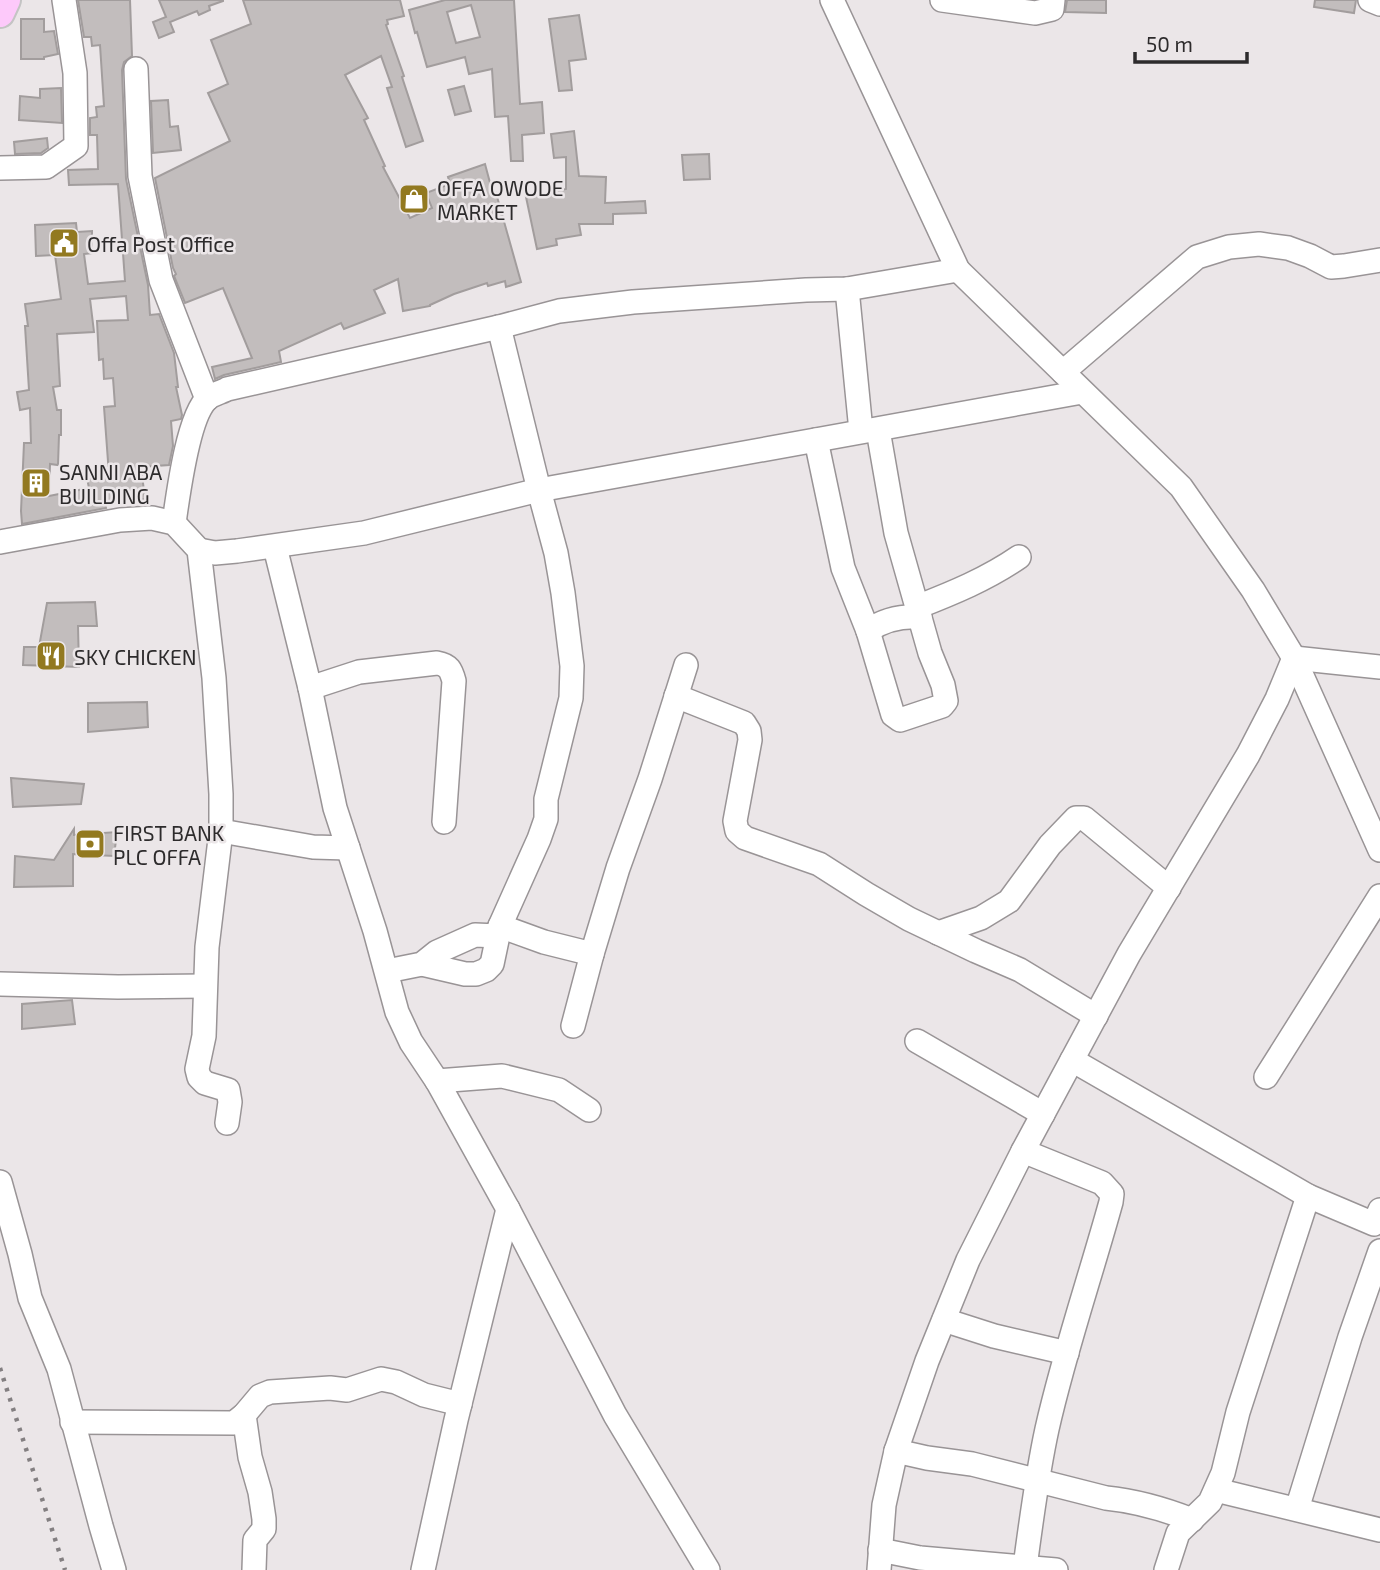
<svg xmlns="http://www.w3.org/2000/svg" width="1380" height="1570" font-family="'Exo 2',sans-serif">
<rect width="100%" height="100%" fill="#ebe6e8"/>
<g fill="#c2bdbd" stroke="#a29d9d" stroke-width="2" fill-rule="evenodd">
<path d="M 78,0 L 130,0 L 132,56 L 124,62 L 122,70 L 126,179 L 148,285 L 150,315 L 159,314 L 174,353 L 178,387 L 176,387 L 182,415 L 181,419 L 171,421 L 173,446 L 169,465 L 141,467 L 145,499 L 105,504 L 106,508 L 22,524 L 21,511 L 24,443 L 31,443 L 30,408 L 20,410 L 17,392 L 29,390 L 25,326 L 28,326 L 25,304 L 61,299 L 55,255 L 36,256 L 35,225 L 76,223 L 77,232 L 92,231 L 92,253 L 84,254 L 88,284 L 125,281 L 118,184 L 69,185 L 68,170 L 98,169 L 97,135 L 90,135 L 90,118 L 97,117 L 96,107 L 104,106 L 100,45 L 92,46 L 91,37 L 84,37 ZM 126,296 L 128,320 L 97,321 L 99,360 L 103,359 L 104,379 L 113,378 L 115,406 L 104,407 L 109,475 L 87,478 L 89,488 L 49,496 L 50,464 L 58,465 L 59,435 L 61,435 L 61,410 L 57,410 L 53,387 L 60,386 L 57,334 L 94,332 L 90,299 Z"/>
<path d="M 159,0 L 223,0 L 223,1 L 209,6 L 210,10 L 199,15 L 197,11 L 170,22 L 174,32 L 159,38 L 153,22 L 166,17 Z"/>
<path d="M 243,0 L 400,0 L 404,16 L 387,20 L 388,24 L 386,25 L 404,76 L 402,77 L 423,141 L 406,147 L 387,88 L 392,87 L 381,56 L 345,75 L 368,118 L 364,120 L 385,166 L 383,167 L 410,218 L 432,208 L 426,193 L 450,184 L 448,177 L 485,164 L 493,194 L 496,193 L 521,282 L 506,287 L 505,281 L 488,286 L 487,283 L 454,294 L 430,305 L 430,306 L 403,311 L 398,279 L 374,290 L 385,313 L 344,329 L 341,323 L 279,351 L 281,362 L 224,375 L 215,379 L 212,367 L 252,358 L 223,288 L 185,303 L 174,276 L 176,274 L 173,268 L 155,178 L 230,141 L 208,93 L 228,84 L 211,40 L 251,24 Z"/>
<path d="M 445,0 L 514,0 L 520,104 L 542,102 L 544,133 L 522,135 L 523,161 L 511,161 L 508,116 L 495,117 L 492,69 L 469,74 L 465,57 L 427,67 L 417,32 L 415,33 L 409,10 ZM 471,5 L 480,37 L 456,43 L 447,12 Z"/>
<path d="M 1067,0 L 1106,0 L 1106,13 L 1065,12 Z"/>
<path d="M 1315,0 L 1356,0 L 1354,13 L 1314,7 Z"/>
<path d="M 579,15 L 586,59 L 569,61 L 572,90 L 559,91 L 549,19 Z"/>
<path d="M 21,19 L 44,19 L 44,32 L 54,31 L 58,54 L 44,57 L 44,59 L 21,59 Z"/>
<path d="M 464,86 L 471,111 L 455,115 L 448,90 Z"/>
<path d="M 61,88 L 62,123 L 19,120 L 20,96 L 40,98 L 40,89 Z"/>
<path d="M 168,100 L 170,127 L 178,126 L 181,150 L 153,153 L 151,101 Z"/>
<path d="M 574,131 L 579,176 L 606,177 L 605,203 L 645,201 L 646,213 L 613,214 L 613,224 L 579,224 L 581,235 L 556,239 L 557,245 L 537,249 L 526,197 L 566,189 L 566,157 L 554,158 L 551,134 Z"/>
<path d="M 47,138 L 48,148 L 41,153 L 15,154 L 14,142 Z"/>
<path d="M 709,154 L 710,179 L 684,180 L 682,155 Z"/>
<path d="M 95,602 L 97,626 L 78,626 L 79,667 L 23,665 L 24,647 L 39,647 L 47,603 Z"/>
<path d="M 147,702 L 148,727 L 88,732 L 88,703 Z"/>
<path d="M 11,778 L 84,784 L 81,804 L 13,807 Z"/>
<path d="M 74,829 L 74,835 L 117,832 L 114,856 L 73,854 L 73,886 L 14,887 L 15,856 L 54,860 Z"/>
<path d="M 72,1000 L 75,1024 L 22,1029 L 22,1004 Z"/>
</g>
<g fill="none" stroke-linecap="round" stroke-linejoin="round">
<g stroke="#999496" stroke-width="26">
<g id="minor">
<path d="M 832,0 L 958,270 L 1181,487 L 1253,590 L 1294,658 L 1380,850"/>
<path d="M 942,0 L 1035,13 L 1052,9 L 1053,0"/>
<path d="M 1370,0 L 1380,4"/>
<path d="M 136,69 L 140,176 L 161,280 L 207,399"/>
<path d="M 0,168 L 46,167 L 76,146 L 75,73 L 64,0"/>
<path d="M 847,289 L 861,431"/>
<path d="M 1063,372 L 1197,257 L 1229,247 L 1259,244 L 1288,248 L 1310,256 L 1331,267 L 1344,266 L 1380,260"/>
<path d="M 816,440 L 843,568 L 868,631 L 893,715 L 900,720 L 942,706 L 946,701 L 943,685 L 930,653 L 896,533 L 878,430"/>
<path d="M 174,523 C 178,495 188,415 208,398 C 213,394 222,392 227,389 L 499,327 L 559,311 L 633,302 L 806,290 L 847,289 L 958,270"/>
<path d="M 0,542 L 120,520 L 152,518 L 174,523 L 199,550 L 214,678 L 221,794 L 221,831 L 207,947 L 204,1036 L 197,1069 L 199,1077 L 205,1083 L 228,1090 L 230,1102 L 227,1123"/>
<path d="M 275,547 L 310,688 L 335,808 L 375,931 L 397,1012 L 411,1042 L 437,1081 L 508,1209 L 615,1415 L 708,1570"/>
<path d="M 199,550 L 215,553 L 237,551 L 364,533 L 539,490 L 1082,392"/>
<path d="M 917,607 C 953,593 987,579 1019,557"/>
<path d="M 868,631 C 883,620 901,616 920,617"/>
<path d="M 1294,658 L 1380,667"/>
<path d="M 310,688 L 359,672 L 437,663 C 449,665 451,670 454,681 L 444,822"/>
<path d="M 676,696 L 744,723 L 749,731 L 750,740 L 735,821 L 737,831 L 745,838 L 819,864 L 866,894 L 909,919 L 976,951 L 1020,970 L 1096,1016"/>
<path d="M 221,831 L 313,847 L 348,848"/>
<path d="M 500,926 L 544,942 L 592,954"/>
<path d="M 938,933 L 981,918 L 1009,901 L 1050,845 L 1076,818 L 1084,818 L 1169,888"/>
<path d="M 422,964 L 465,974 L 476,974 L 486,970 L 492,964 L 500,926 L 539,839 L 546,819 L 546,799 L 571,698 L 572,666 L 563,593 L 556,553 L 539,490 L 499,327"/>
<path d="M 387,971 L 422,964 L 437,952 L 475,935 L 498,936"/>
<path d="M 0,984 L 118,987 L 205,986"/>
<path d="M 573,1026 L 592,954 L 618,868 L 650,779 L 686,665"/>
<path d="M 917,1041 L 1043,1114"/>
<path d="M 1072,1060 L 1308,1196 L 1374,1224 L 1380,1210"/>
<path d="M 1266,1077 L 1380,896"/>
<path d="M 437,1081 L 502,1076 L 559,1090 L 589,1110"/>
<path d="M 1023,1151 L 1102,1183 L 1112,1194 L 1111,1202 C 1090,1278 1064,1353 1047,1429 C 1037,1475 1031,1521 1025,1567"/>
<path d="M 0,1182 L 20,1254 L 30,1298 L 59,1369 L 101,1526 L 114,1570"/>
<path d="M 944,1320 L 994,1336 L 1067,1353"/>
<path d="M 244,1415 L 250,1457 L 260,1492 L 264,1519 L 264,1529 L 255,1540 L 254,1570"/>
<path d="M 72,1422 L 234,1423 L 244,1415 L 260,1396 L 270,1392 L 330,1388 L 347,1390 L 381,1379 L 396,1382 L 424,1395 L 460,1404"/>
<path d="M 896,1451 L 927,1458 L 972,1464 L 1106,1498 C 1136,1501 1164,1509 1192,1520"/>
<path d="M 1216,1490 L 1380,1530"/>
<path d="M 1297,1509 L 1350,1337 L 1380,1251"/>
<path d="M 880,1550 L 920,1558 L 1056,1570"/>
<path d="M 423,1570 L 456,1420 L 508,1209"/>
<path d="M 879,1570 L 884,1505 L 896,1451 L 927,1361 L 968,1260 L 1023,1151 L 1129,954 L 1248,755 L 1277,699 L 1294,658"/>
<path d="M 1166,1570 L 1178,1533 L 1210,1502 L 1223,1473 L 1238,1412 L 1308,1196"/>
</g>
</g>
<g stroke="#c4c4c4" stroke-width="32">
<path id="major" d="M 0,13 L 6,0"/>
</g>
<use href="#minor" stroke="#fff" stroke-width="23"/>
<use href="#major" stroke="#fdc9fa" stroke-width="28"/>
<path stroke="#837f81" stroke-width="4.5" stroke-dasharray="3.5 7" stroke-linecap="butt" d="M 0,1368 L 65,1570"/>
</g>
<defs>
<g id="shop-square" transform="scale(1.575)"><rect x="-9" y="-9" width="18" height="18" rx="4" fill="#927920" stroke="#ebe6e8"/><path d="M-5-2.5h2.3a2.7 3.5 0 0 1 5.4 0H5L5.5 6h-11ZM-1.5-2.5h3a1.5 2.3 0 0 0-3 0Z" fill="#fff"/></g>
<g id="civic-square" transform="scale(1.575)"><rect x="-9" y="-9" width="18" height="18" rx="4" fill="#927920" stroke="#ebe6e8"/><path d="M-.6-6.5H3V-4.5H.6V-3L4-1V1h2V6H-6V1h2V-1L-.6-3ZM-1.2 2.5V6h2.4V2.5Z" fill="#fff"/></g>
<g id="building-square" transform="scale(1.575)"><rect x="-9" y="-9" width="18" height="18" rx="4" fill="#927920" stroke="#ebe6e8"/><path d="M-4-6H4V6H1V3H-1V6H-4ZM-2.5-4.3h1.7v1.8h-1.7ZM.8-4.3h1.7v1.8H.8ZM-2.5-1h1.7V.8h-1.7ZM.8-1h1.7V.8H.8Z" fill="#fff"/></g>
<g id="restaurant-square" transform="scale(1.575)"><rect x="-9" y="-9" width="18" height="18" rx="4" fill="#927920" stroke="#ebe6e8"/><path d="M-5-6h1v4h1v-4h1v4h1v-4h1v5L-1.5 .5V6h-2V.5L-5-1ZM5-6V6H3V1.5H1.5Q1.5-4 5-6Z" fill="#fff"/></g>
<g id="bank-square" transform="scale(1.575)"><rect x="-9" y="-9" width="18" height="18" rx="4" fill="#927920" stroke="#ebe6e8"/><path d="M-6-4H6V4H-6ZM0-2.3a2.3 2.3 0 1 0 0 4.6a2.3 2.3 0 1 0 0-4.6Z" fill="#fff"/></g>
</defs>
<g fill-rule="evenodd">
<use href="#shop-square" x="414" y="199"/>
<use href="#civic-square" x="64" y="243"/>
<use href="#building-square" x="36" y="483"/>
<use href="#restaurant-square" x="51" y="656"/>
<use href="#bank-square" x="90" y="844"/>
</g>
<g text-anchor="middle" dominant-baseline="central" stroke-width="5" stroke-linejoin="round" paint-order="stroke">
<g font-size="21" fill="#2d2b2c" stroke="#ebe6e8" text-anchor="start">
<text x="437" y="187">OFFA OWODE<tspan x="437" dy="24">MARKET</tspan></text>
<text x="87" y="243">Offa Post Office</text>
<text x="59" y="471">SANNI ABA<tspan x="59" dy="24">BUILDING</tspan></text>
<text x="74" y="656">SKY CHICKEN</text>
<text x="113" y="832">FIRST BANK<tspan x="113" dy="24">PLC OFFA</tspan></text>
</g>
</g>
<path d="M1135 52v10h112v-10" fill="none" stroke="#2d2b2c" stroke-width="3.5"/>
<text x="1146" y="52" font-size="21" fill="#2d2b2c" stroke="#ebe6e8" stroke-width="5" paint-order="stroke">50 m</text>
</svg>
